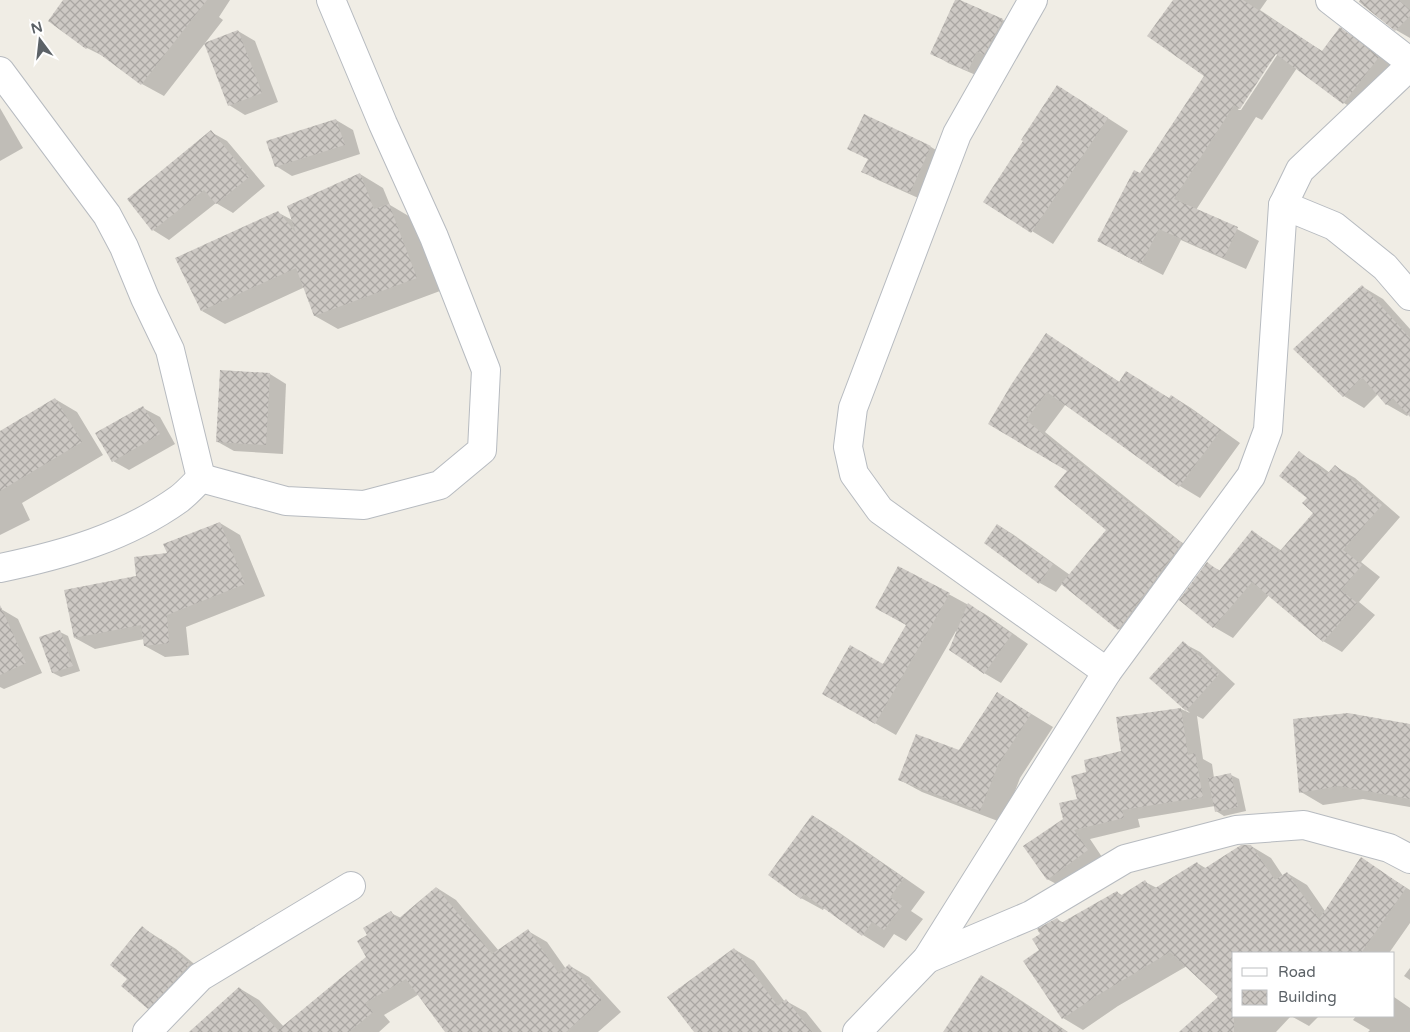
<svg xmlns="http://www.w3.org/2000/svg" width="1410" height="1032" font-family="'Varela Round',sans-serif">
<defs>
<pattern id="building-cross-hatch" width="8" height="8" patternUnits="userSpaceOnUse" patternTransform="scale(1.25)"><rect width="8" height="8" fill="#cdc9c4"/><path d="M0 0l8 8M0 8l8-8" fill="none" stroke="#aaa7a3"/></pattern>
</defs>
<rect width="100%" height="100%" fill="#f0ede5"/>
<g fill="#0003" fill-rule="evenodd">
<path d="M 65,0 L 230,0 L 219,17 L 223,20 L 164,96 L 142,84 L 109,59 L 87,48 Z"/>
<path d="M 956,0 L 1003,20 L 1019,30 L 985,79 L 948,63 L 932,53 Z"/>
<path d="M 1174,0 L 1267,0 L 1260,10 L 1323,52 L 1340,29 L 1362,41 L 1400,71 L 1365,116 L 1344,103 L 1297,68 L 1262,120 L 1256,117 L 1196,210 L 1237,229 L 1259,241 L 1246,269 L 1181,240 L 1163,275 L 1120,253 L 1140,175 L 1206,75 ZM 1279,48 L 1281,49 L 1241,110 L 1238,110 Z"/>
<path d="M 1362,0 L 1410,0 L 1410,38 L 1396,30 L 1360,2 Z"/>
<path d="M 238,31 L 255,41 L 278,102 L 245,115 L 229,105 Z"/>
<path d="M 1078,99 L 1128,131 L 1053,244 L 985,202 Z"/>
<path d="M 0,108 L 23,148 L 0,161 Z"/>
<path d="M 336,120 L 353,130 L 360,154 L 292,176 L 276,166 L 268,142 Z"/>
<path d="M 211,132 L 227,141 L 265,186 L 233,213 L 216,203 L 169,240 L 153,230 Z"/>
<path d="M 931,147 L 946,156 L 925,201 L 878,180 L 863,172 L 869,159 L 863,157 Z"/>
<path d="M 360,174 L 383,188 L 390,205 L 412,218 L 440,291 L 338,329 L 315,316 L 305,287 L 225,324 L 202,311 L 277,212 L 294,221 Z"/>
<path d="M 1363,287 L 1383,299 L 1410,329 L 1410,416 L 1409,414 L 1407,416 L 1386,404 L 1378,394 L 1364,408 L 1344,396 Z"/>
<path d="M 1047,335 L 1121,383 L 1170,399 L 1172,396 L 1191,408 L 1240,443 L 1200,498 L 1180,486 L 1066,404 L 1045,432 L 1181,542 L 1190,547 L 1138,641 L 1119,629 L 1062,584 L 1056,592 L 1040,583 L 998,525 L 1014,535 L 1070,575 L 1108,530 L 1069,471 L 990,424 Z"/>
<path d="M 270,374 L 286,384 L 283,454 L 234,451 L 218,442 Z"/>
<path d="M 55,399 L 77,412 L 103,455 L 22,503 L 30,520 L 0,535 L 0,455 Z"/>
<path d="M 143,408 L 160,417 L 175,444 L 129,470 L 113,461 Z"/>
<path d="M 1299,453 L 1318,464 L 1330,473 L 1336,467 L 1355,478 L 1400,517 L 1361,562 L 1380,577 L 1359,602 L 1375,615 L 1342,652 L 1323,641 L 1269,595 L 1233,638 L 1214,627 L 1181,600 L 1207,564 L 1221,571 L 1252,531 L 1282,551 L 1315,513 L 1309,498 Z"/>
<path d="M 220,523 L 240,535 L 265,596 L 186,627 L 189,655 L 165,657 L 145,646 L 144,639 L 95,649 L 75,638 L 138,577 L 168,554 Z"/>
<path d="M 899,567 L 985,614 L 1028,644 L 1001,683 L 984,673 L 956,631 L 896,735 L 845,706 L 883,666 L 908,625 Z"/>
<path d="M 1,609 L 18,619 L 42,673 L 4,689 L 0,687 L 0,610 Z"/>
<path d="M 60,632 L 68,636 L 80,671 L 61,677 L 53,673 Z"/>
<path d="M 1183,643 L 1200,652 L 1235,684 L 1203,719 L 1197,716 L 1203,759 L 1212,764 L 1214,778 L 1231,775 L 1239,779 L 1246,811 L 1224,816 L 1216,811 L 1215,806 L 1138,819 L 1140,827 L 1090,839 L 1104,860 L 1064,888 L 1047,879 L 1064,820 L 1078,799 L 1088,773 L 1123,752 L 1181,709 L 1190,713 L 1151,678 Z"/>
<path d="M 997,693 L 1053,727 L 1020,778 L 1003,823 L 922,792 L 900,780 L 960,752 Z"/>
<path d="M 1410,725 L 1410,807 L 1363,799 L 1323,805 L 1301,792 Z"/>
<path d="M 813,816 L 834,829 L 925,892 L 911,911 L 923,919 L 906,941 L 894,934 L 884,948 L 863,935 L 824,908 L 823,910 L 801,898 Z"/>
<path d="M 1251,846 L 1271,858 L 1283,876 L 1287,873 L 1307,885 L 1325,911 L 1361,859 L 1410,890 L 1410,923 L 1389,953 L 1234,953 L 1234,1016 L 1319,1016 L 1309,1026 L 1291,1016 L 1276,1032 L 1181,1032 L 1220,997 L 1187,966 L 1118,1006 L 1083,1030 L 1063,1018 L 1041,951 L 1042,935 L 1057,919 L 1064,923 L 1117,892 L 1123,896 L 1145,882 L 1157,888 L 1197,863 L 1207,869 Z"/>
<path d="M 437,888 L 456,900 L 499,951 L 528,931 L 547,942 L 566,969 L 570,966 L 589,977 L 621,1012 L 598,1032 L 447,1032 L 431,987 L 384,1015 L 390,1022 L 379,1032 L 208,1032 L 239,988 L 259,1000 L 284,1027 L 368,957 L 368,935 L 391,913 L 401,918 Z"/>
<path d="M 143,928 L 176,949 L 204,972 L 163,1016 L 148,1008 L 128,979 Z"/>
<path d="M 734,949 L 754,961 L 785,1002 L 786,1001 L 806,1012 L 822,1032 L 695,1032 Z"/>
<path d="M 1410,968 L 1410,980 L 1404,976 Z"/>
<path d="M 982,976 L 1004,989 L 1068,1032 L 946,1032 Z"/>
<path d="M 1394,997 L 1410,1008 L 1410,1032 L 1368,1032 L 1370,1030 L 1353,1020 L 1356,1016 L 1394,1016 Z"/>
</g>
<g fill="url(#building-cross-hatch)">
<path d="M 63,0 L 207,0 L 141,85 L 89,46 L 86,49 L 48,21 Z"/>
<path d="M 955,0 L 960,0 L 1003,19 L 984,55 L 977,51 L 968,71 L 930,54 Z"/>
<path d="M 1173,0 L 1243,0 L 1322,51 L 1340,27 L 1379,57 L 1343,104 L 1276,54 L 1240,109 L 1234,105 L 1174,199 L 1238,227 L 1224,258 L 1159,229 L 1141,264 L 1097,241 L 1134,170 L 1140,173 L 1204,76 L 1147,36 Z"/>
<path d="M 1360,0 L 1399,0 L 1410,10 L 1410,16 L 1395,31 L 1359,2 Z"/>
<path d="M 238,30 L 262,93 L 228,106 L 204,43 Z"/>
<path d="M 1057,85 L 1108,118 L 1031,233 L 983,202 L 1023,141 L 1021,140 Z"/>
<path d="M 864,114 L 931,146 L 910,193 L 861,172 L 868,159 L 847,149 Z"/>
<path d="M 336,119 L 345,145 L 275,167 L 266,141 Z"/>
<path d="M 211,130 L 249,177 L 216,204 L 204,190 L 152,231 L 127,199 Z"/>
<path d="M 360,173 L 374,209 L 389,204 L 417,278 L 314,316 L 296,268 L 201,311 L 175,258 L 278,211 L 296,233 L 287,206 Z"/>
<path d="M 1362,285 L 1410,338 L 1410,417 L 1393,398 L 1386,405 L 1362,377 L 1343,397 L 1293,349 Z"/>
<path d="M 1046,333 L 1119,382 L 1126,371 L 1169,398 L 1171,395 L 1221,430 L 1179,487 L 1047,392 L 1026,420 L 1169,535 L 1170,534 L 1182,543 L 1118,630 L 1061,584 L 1106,530 L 1054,487 L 1067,471 L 988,424 L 1011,385 Z"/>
<path d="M 220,370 L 270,373 L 266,445 L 216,442 Z"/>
<path d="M 55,398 L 82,442 L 0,491 L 0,431 Z"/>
<path d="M 143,406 L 160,434 L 112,462 L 95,433 Z"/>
<path d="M 1299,451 L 1327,474 L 1335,465 L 1382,505 L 1343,550 L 1362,565 L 1341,590 L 1357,603 L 1323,642 L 1252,582 L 1213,628 L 1179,600 L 1207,562 L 1219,571 L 1252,530 L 1279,552 L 1313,513 L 1302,503 L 1307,498 L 1279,476 Z"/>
<path d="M 220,522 L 245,584 L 167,615 L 169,643 L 144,646 L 141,625 L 74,638 L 64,590 L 136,576 L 134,557 L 167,553 L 163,544 Z"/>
<path d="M 997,524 L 1053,564 L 1039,584 L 984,543 Z"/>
<path d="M 898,566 L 950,593 L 875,724 L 822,694 L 850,645 L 883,664 L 906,625 L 875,608 Z"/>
<path d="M 968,603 L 1012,634 L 984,674 L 949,650 Z"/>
<path d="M 0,605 L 26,663 L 0,675 Z"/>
<path d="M 60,630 L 73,666 L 52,673 L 39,637 Z"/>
<path d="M 1183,641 L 1219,674 L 1186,711 L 1149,678 Z"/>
<path d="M 997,692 L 1031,714 L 998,765 L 980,811 L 898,780 L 916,734 L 959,750 Z"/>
<path d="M 1181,708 L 1188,755 L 1195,753 L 1203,797 L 1122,810 L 1124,818 L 1074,830 L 1088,850 L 1047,880 L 1023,846 L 1063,819 L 1059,803 L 1077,799 L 1071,776 L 1086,772 L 1084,760 L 1121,751 L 1116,717 Z"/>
<path d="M 1348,713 L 1410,724 L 1410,799 L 1339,786 L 1299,793 L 1293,719 Z"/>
<path d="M 1231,773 L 1238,807 L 1215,812 L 1208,778 Z"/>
<path d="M 812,815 L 904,878 L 890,897 L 902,906 L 884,930 L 872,922 L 862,936 L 804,894 L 801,899 L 768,875 Z"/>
<path d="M 1241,845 L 1251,845 L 1275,880 L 1287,872 L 1319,919 L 1361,857 L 1406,888 L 1361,953 L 1234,953 L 1234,1032 L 1179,1032 L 1218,997 L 1170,952 L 1098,995 L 1062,1019 L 1023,961 L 1039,950 L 1032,939 L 1040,934 L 1037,929 L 1057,918 L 1061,923 L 1117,891 L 1120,896 L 1145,880 L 1152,890 L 1197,862 L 1202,870 Z"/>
<path d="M 436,887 L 492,954 L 528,929 L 559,974 L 569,964 L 602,1000 L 566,1032 L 445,1032 L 406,979 L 365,1003 L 373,1012 L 349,1032 L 189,1032 L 239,987 L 278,1030 L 366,957 L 357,941 L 367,935 L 363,928 L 391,911 L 397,920 Z"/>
<path d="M 142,926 L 160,941 L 161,939 L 190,964 L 148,1009 L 121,986 L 127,979 L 110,965 Z"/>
<path d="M 734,948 L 778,1006 L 786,999 L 812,1032 L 694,1032 L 667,997 Z"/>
<path d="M 981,975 L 1067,1032 L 943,1032 Z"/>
</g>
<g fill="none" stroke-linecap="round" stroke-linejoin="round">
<g stroke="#b7bbc0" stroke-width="30">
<g id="minor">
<path d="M 1033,0 L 957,134 L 853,408 L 848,447 L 854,474 L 880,510 L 1107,672"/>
<path d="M 1330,0 L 1410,62"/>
<path d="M 0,71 L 107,215 L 124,247 L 145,298 L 170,350 L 201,478"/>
<path d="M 1283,205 L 1334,226 L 1385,267 L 1410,296"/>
<path d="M 201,478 L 286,501 L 364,505 L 440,485 L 482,450 L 486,370 L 434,237 L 383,124 L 331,0"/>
<path d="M 0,568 C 63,555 126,537 179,499 C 187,493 194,485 201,478"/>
<path d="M 927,959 L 1031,915 L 1125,859 L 1236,830 L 1304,825 L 1389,848 L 1410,859"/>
<path d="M 147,1032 L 200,977 L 351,886"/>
<path d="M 857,1032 L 927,959 L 1107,672 L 1251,476 L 1268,430 L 1283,205 L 1300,170 L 1410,66"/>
</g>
</g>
<use href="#minor" stroke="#fff" stroke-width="28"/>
</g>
<rect x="1232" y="952" width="162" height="65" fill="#ffffff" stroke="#bec0c2"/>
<rect x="1242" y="968" width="25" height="8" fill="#ffffff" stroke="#bec0c2"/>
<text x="1278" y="977" font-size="15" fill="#5c6267">Road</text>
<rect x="1242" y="990" width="25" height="15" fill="url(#building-cross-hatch)" stroke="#bec0c2"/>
<text x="1278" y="1002" font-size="15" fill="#5c6267">Building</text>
<g transform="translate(40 40) rotate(345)" stroke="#ffffff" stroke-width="4" paint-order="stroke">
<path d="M0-4L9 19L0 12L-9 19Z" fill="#5c6267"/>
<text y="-8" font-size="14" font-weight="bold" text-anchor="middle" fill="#5c6267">N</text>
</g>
</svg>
